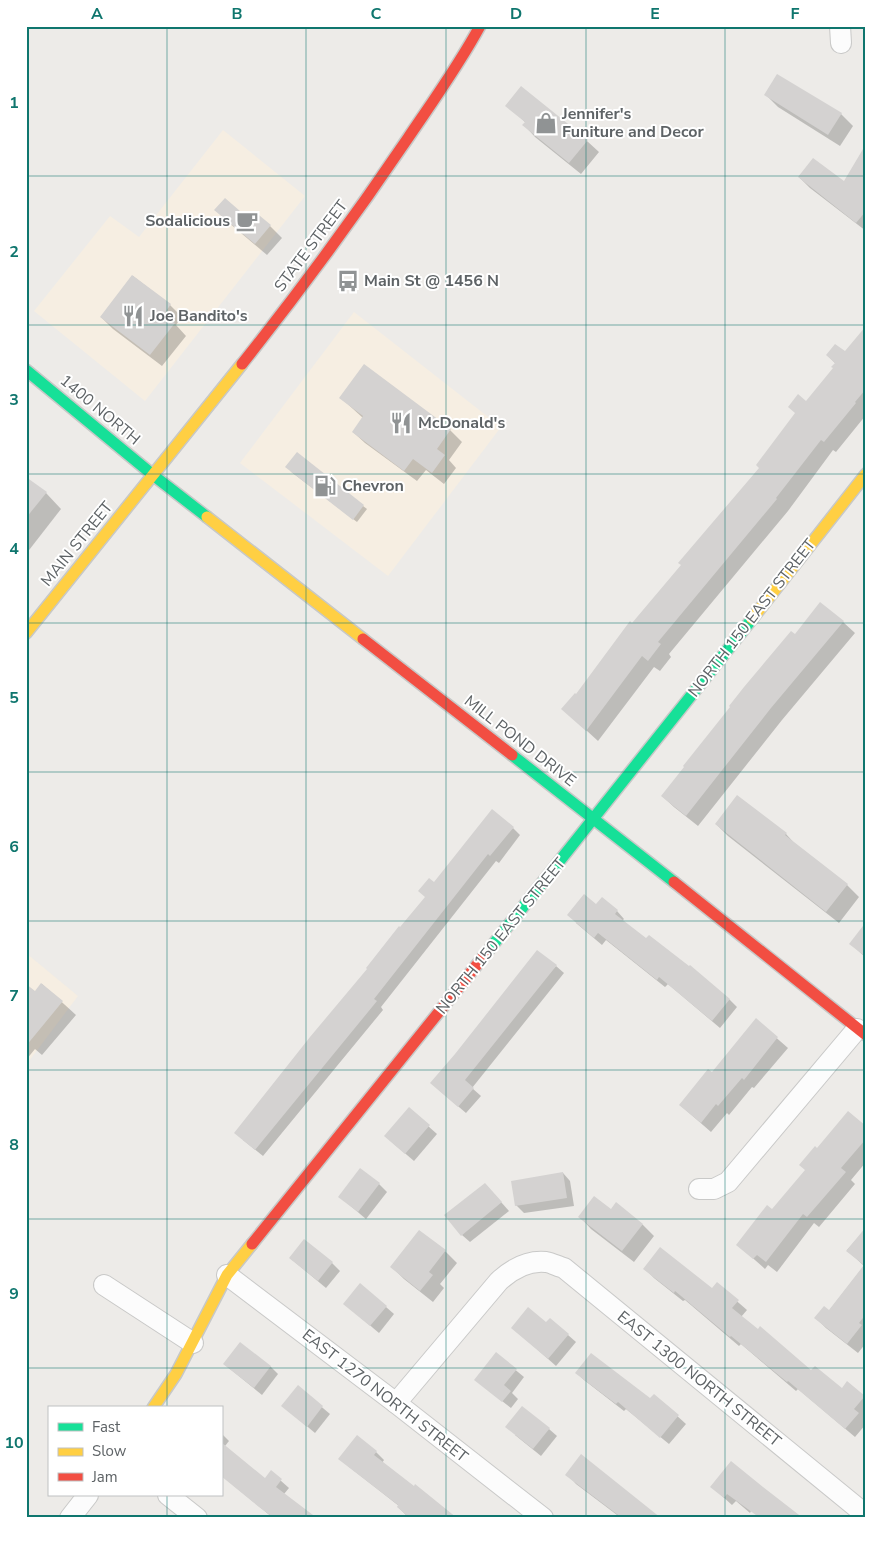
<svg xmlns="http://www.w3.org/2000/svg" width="892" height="1544" font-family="'Nunito Sans',sans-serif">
<rect width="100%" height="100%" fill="#edebe8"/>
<g fill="#f6eee2">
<path d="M 223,130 L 305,196 L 145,401 L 34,311 L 110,216 L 139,237 Z"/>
<path d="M 354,312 L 501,427 L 388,576 L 240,463 Z"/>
<path d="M 26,953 L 78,996 L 29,1061 L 26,1059 Z"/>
</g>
<g fill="#0003">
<path d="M 766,95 L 841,114 L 853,126 L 840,146 L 778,107 Z"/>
<path d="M 507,105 L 587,141 L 599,152 L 581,174 L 535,137 L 524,125 L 526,123 Z"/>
<path d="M 866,147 L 866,231 L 810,188 L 799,177 L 844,183 Z"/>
<path d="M 216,210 L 270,226 L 282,238 L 267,255 L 228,222 Z"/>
<path d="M 133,276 L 170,305 L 182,317 L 176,325 L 186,336 L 162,366 L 113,329 L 101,317 Z"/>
<path d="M 866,328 L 866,415 L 836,452 L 833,450 L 788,511 L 669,654 L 671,657 L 660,671 L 654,667 L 598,741 L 563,709 L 576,696 L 760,468 L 806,403 L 834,368 L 836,364 L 827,355 L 845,353 Z"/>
<path d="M 365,366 L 450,430 L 462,442 L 449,460 L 456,468 L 444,484 L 426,470 L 417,481 L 365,443 L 353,432 L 363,418 L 341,398 Z"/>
<path d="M 290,471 L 363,506 L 367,509 L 357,522 Z"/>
<path d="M 26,478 L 46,493 L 61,509 L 26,554 Z"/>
<path d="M 843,622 L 855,633 L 782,720 L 698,826 L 674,807 L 662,796 L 795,636 Z"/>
<path d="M 716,824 L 786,834 L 797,846 L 847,885 L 859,897 L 839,923 L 728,836 Z"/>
<path d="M 513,828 L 520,835 L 499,863 L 496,861 L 381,1007 L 383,1010 L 263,1156 L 243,1140 L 426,897 L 434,884 Z"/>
<path d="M 596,906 L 617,911 L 624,919 L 622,921 L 646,940 L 689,968 L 690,967 L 730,1000 L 737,1007 L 720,1028 L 668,984 L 665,987 L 606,940 L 602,945 L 576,923 Z"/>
<path d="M 866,924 L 866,958 L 851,944 Z"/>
<path d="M 556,966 L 564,973 L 472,1088 L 481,1096 L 466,1113 L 439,1090 Z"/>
<path d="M 42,984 L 76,1015 L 42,1055 L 35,1049 L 26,1060 L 26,995 L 35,992 Z"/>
<path d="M 756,1020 L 788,1048 L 754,1088 L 752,1087 L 729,1115 L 727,1113 L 711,1132 L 680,1105 L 712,1074 Z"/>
<path d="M 409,1109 L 437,1134 L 414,1161 L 393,1143 Z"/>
<path d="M 866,1128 L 866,1162 L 851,1180 L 855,1184 L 819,1227 L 814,1223 L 777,1272 L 768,1265 L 765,1269 L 738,1245 L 772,1211 L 806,1170 L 817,1150 Z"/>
<path d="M 563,1173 L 570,1181 L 574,1206 L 524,1213 L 516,1205 Z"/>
<path d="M 379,1184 L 387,1192 L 366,1219 L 340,1197 Z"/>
<path d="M 485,1184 L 509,1211 L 470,1242 L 462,1235 Z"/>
<path d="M 616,1204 L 643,1225 L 654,1236 L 634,1262 L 591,1229 L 580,1217 L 611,1211 Z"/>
<path d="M 866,1229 L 866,1343 L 858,1353 L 826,1328 L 816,1318 L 829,1311 L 864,1266 L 847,1250 Z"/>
<path d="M 445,1251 L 457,1263 L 440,1284 L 444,1288 L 433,1302 L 404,1279 L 392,1267 Z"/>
<path d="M 290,1258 L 332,1263 L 340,1271 L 326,1288 Z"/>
<path d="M 645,1269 L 712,1289 L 717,1284 L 747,1310 L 741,1317 L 811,1372 L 842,1389 L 847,1383 L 866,1398 L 866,1415 L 863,1418 L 866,1422 L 866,1424 L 855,1437 L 798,1389 L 796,1391 L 741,1344 L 739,1346 L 685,1300 L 683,1301 L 654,1278 Z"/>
<path d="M 386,1307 L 394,1314 L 379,1333 L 353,1311 Z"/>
<path d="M 547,1324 L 568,1335 L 576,1342 L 556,1366 L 521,1335 Z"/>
<path d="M 240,1343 L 271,1367 L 278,1374 L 262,1395 L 224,1364 Z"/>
<path d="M 496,1354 L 524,1377 L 512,1393 L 518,1399 L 511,1408 L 484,1387 Z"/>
<path d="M 577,1373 L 650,1400 L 654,1395 L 686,1424 L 669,1444 L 626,1409 L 624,1411 L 584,1380 Z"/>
<path d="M 298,1387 L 330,1414 L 315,1433 L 283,1406 Z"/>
<path d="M 549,1429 L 557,1436 L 541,1456 L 515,1435 Z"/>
<path d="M 221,1433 L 229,1441 L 221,1451 Z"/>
<path d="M 376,1452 L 384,1460 L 382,1463 L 455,1518 L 409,1518 L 398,1507 L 399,1506 L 348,1466 Z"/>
<path d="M 271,1472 L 289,1488 L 284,1494 L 314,1518 L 273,1518 L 227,1480 L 265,1480 Z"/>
<path d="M 567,1474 L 659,1518 L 621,1518 L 576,1484 Z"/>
<path d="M 712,1487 L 802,1518 L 751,1511 L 750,1513 L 736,1501 L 732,1505 Z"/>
</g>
<g fill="#d4d2d1">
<path d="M 777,74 L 842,113 L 828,135 L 764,95 Z"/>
<path d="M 521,86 L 588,140 L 569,163 L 522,125 L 525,122 L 505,106 Z"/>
<path d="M 866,144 L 866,211 L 856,223 L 798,177 L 813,158 L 844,181 Z"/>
<path d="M 225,198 L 248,218 L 254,211 L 271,225 L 255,244 L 214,210 Z"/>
<path d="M 132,275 L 171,304 L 164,314 L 175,323 L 150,355 L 100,317 Z"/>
<path d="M 866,326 L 866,389 L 855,402 L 856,403 L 824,442 L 821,440 L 776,498 L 777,499 L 658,642 L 661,644 L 648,661 L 642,656 L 586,731 L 561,709 L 575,693 L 576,694 L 630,621 L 632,623 L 681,565 L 678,563 L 759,468 L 756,465 L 795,413 L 788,407 L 798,394 L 806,401 L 833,368 L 831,367 L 835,363 L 826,355 L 835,344 L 845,351 Z"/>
<path d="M 364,364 L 451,429 L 437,449 L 445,455 L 432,473 L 413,459 L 404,471 L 352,432 L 363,416 L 339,398 Z"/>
<path d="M 297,452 L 364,505 L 353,520 L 285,467 Z"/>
<path d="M 26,477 L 47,492 L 26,518 Z"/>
<path d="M 820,602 L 844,621 L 771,708 L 686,816 L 661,796 L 684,767 L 683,766 L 730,707 L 729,706 L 744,687 L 791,631 L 795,634 Z"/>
<path d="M 737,795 L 787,833 L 785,835 L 848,884 L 826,912 L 715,824 Z"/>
<path d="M 492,809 L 514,827 L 490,856 L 488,854 L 374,999 L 377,1001 L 255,1150 L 234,1133 L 310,1037 L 367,969 L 366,968 L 399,926 L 400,927 L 425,897 L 418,891 L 429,878 L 434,882 Z"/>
<path d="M 584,894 L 596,904 L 602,897 L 618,910 L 615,914 L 646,938 L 649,935 L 689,966 L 690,965 L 730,999 L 712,1021 L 659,977 L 657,980 L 598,933 L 594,938 L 567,915 Z"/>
<path d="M 866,922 L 866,957 L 849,944 Z"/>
<path d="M 537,950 L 557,965 L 465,1080 L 474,1088 L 458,1107 L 430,1083 L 455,1054 Z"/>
<path d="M 41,983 L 63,1001 L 26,1046 L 26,984 L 35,991 Z"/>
<path d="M 756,1018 L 778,1037 L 744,1080 L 742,1078 L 718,1106 L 716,1104 L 701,1123 L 679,1105 L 708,1069 L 712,1072 Z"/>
<path d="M 409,1107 L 430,1125 L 405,1154 L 384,1136 Z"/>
<path d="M 848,1111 L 866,1126 L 866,1139 L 841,1168 L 846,1172 L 807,1217 L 803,1214 L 766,1262 L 757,1255 L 753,1259 L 736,1245 L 767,1205 L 772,1209 L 805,1170 L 799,1165 L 815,1146 L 817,1148 Z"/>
<path d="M 360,1168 L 380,1183 L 358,1212 L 338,1197 Z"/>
<path d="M 563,1172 L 567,1198 L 515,1206 L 511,1181 Z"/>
<path d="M 485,1183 L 502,1202 L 461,1236 L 444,1215 Z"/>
<path d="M 594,1196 L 611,1209 L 616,1202 L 643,1224 L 622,1251 L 578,1217 Z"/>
<path d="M 866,1227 L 866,1314 L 859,1323 L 862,1325 L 847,1344 L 814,1318 L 824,1306 L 829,1310 L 864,1265 L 846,1251 Z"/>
<path d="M 419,1230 L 446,1250 L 429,1272 L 433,1275 L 420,1291 L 390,1267 Z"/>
<path d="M 304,1239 L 333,1262 L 318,1281 L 289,1258 Z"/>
<path d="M 660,1247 L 712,1288 L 717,1282 L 739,1300 L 732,1308 L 758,1329 L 760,1326 L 811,1370 L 815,1366 L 842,1388 L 847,1381 L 865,1396 L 854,1409 L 859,1413 L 845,1429 L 788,1381 L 787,1382 L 731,1336 L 730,1337 L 675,1291 L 674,1293 L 643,1269 Z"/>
<path d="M 360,1283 L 387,1306 L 370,1326 L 343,1304 Z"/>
<path d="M 528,1307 L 546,1322 L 550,1318 L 569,1334 L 548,1359 L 511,1328 Z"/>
<path d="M 240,1342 L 271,1366 L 254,1388 L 223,1364 Z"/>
<path d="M 496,1352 L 517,1369 L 504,1385 L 511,1391 L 502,1402 L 474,1380 Z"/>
<path d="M 591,1353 L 650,1398 L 654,1394 L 679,1415 L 660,1438 L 618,1402 L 616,1404 L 575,1373 Z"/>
<path d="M 298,1385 L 323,1406 L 307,1427 L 281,1406 Z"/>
<path d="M 522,1406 L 550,1428 L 533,1449 L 505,1427 Z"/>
<path d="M 357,1435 L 377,1451 L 374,1455 L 414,1486 L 415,1484 L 457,1518 L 410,1518 L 397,1507 L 398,1505 L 338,1459 Z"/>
<path d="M 221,1442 L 265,1478 L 271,1470 L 282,1479 L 276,1487 L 317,1518 L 274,1518 L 259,1507 L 221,1476 Z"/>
<path d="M 581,1454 L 661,1518 L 622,1518 L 565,1475 Z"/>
<path d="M 731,1461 L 763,1487 L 803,1518 L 760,1518 L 727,1494 L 724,1498 L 710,1487 Z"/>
</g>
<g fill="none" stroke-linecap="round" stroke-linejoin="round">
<g stroke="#c9c9c8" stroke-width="22">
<g id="street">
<path d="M 840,26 L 841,43"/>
<path d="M 699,1189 L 714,1189 L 728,1182 L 857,1029"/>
<path d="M 227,1275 L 396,1403 L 543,1518"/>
<path d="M 104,1285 L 193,1343"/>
<path d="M 396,1403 L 499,1281 C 512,1269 527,1260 546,1262 C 552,1263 559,1267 564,1268 L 866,1515"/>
<path d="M 168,1495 L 197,1518"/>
<path d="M 70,1518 L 88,1495"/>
</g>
</g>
<g stroke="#c7c8c7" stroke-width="14">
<g id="fast">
<path d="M 26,370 L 153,475 L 207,517"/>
<path d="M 512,755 L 674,882"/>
<path d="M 484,956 L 752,619"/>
</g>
</g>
<g stroke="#c7c8c7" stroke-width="14">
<g id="slow">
<path d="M 207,517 L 363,639"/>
<path d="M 752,619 L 866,474"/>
<path d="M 26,633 L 242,364"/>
<path d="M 153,1408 L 176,1374 L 227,1275 L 252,1244"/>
</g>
</g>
<g stroke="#c7c8c7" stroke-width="14">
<g id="jam">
<path d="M 242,364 C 300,291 356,215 408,138 C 433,101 459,65 480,26"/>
<path d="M 363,639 L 512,755"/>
<path d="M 674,882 L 866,1035"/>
<path d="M 252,1244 L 484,956"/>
</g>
</g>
<use href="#street" stroke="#fcfcfc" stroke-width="20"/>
<use href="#fast" stroke="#16e098" stroke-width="11"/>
<use href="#slow" stroke="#ffcf43" stroke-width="11"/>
<use href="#jam" stroke="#f24e42" stroke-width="11"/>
</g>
<path fill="none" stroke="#0f766e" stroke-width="1" stroke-opacity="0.55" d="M 167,26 L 167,1408M 306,26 L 306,1518M 446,26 L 446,1518M 586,26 L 586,1518M 725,26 L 725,1518M 26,176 L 866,176M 26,325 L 866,325M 26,474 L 866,474M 26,623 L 866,623M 26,772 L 866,772M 26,921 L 866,921M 26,1070 L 866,1070M 26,1219 L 866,1219M 26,1368 L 866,1368M 167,1495 L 167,1518"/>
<defs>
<g id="shop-bare" transform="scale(1.725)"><path d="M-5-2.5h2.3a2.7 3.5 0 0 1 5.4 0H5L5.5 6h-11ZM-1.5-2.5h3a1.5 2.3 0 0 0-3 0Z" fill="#909394" stroke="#fff" stroke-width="2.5" paint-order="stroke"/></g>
<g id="cafe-bare" transform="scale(1.725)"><path d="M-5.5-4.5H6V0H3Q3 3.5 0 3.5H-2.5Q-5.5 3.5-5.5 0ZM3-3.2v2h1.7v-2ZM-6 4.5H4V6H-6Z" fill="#909394" stroke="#fff" stroke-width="2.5" paint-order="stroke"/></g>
<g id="bus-bare" transform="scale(1.725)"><path d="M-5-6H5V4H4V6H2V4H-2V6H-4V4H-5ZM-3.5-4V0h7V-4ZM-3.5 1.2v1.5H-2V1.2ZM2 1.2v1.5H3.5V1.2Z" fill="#909394" stroke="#fff" stroke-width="2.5" paint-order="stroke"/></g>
<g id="restaurant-bare" transform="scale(1.725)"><path d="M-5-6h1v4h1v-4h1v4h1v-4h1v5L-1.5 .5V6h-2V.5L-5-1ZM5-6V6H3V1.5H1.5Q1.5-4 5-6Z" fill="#909394" stroke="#fff" stroke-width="2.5" paint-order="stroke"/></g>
<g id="fuel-bare" transform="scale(1.725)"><path d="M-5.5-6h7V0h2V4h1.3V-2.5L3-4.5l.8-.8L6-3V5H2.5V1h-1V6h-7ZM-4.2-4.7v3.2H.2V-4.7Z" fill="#909394" stroke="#fff" stroke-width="2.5" paint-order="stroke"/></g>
</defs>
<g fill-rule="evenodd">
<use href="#shop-bare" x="546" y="123"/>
<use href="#cafe-bare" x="247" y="221"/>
<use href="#bus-bare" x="348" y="281"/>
<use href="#restaurant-bare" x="133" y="316"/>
<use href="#restaurant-bare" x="401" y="423"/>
<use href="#fuel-bare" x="325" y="486"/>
</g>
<g text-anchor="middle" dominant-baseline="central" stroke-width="4" stroke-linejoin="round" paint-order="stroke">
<g font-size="16" font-weight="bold" fill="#5e6366" stroke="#fff" text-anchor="start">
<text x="562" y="114">Jennifer's<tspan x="562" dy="18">Funiture and Decor</tspan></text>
<text x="230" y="221" text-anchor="end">Sodalicious</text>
<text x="364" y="281">Main St @ 1456 N</text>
<text x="150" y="316">Joe Bandito's</text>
<text x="418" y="423">McDonald's</text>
<text x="342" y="486">Chevron</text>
</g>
<g font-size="16" fill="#5e6366" stroke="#fff">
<text transform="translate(311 246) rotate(-53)">STATE STREET</text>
<text transform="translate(100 410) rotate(40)">1400 NORTH</text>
<text transform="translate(77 544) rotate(-51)">MAIN STREET</text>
<text transform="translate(752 618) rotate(-52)">NORTH 150 EAST STREET</text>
<text transform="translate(520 741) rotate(38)">MILL POND DRIVE</text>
<text transform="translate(501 936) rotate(-51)">NORTH 150 EAST STREET</text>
<text transform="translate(699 1379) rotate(39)">EAST 1300 NORTH STREET</text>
<text transform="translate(385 1396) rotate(38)">EAST 1270 NORTH STREET</text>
</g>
</g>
<rect width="892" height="1544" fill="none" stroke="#ffffff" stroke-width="55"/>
<rect x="48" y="1406" width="175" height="90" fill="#ffffff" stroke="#bfc1c2"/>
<rect x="58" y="1423" width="25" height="8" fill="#16e098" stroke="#bfc1c2"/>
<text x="92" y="1432" font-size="15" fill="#5e6366">Fast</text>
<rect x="58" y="1448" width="25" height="8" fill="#ffcf43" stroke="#bfc1c2"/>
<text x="92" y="1456" font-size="15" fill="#5e6366">Slow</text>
<rect x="58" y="1473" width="25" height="8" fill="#f24e42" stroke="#bfc1c2"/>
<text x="92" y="1482" font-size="15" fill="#5e6366">Jam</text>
<rect x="28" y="28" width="836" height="1488" fill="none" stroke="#0f766e" stroke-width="2"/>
<g font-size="16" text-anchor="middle" font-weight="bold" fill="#0f766e">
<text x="97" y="19">A</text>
<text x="237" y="19">B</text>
<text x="376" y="19">C</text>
<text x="516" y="19">D</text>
<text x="655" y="19">E</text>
<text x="795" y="19">F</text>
<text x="14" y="108">1</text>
<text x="14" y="257">2</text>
<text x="14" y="405">3</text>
<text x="14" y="554">4</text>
<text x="14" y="703">5</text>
<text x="14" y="852">6</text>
<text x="14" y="1001">7</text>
<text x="14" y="1150">8</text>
<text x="14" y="1299">9</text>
<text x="14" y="1448">10</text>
</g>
</svg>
